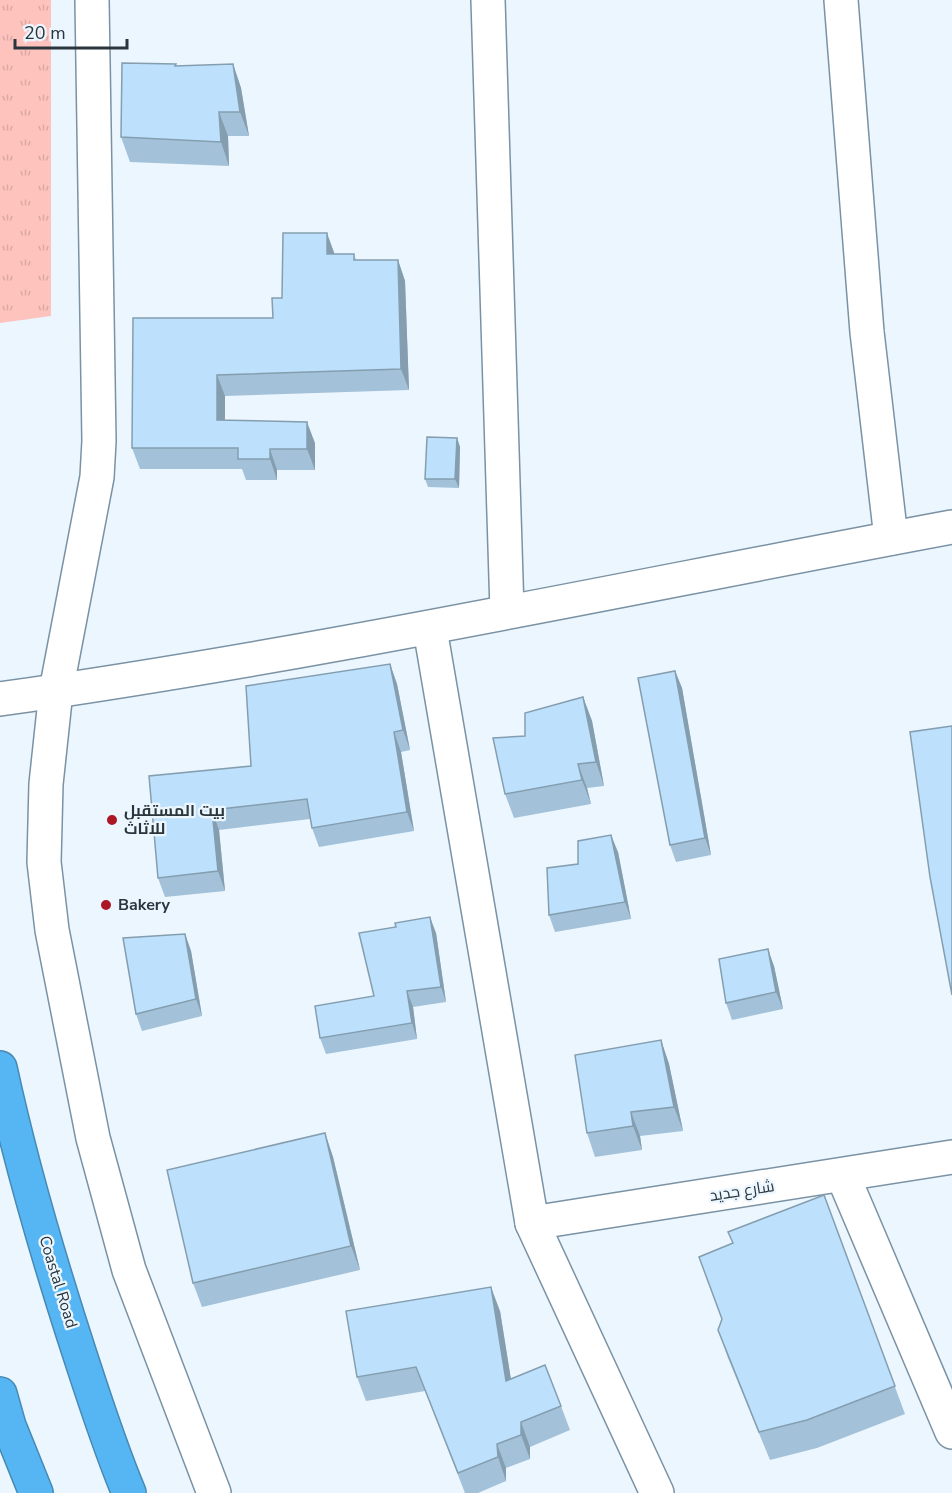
<svg xmlns="http://www.w3.org/2000/svg" width="952" height="1493" font-family="'Nunito Sans',Cairo,sans-serif">
<defs>
<pattern id="park-tufts" width="24" height="20" patternUnits="userSpaceOnUse" patternTransform="scale(1.5)"><rect width="24" height="20" fill="#ffc3be"/><path d="M3 7l-1-3M5 7V3M7 7l1-3M15 17l-1-3M17 17v-4M19 17l1-3" fill="none" stroke="#dba8a4"/></pattern>
</defs>
<rect width="100%" height="100%" fill="#ecf6fe"/>
<path fill="url(#park-tufts)" d="M 0,0 L 51,0 L 51,316 L 0,323 Z"/>
<g fill="none" stroke-linecap="round" stroke-linejoin="round">
<g stroke="#7a92a4" stroke-width="36">
<g id="street">
<path d="M 92,0 L 99,441 L 97,477 L 56,691 L 46,784 L 44,862 L 52,930 L 93,1138 L 129,1270 L 214,1493"/>
<path d="M 488,0 L 507,611"/>
<path d="M 841,0 L 867,332 L 891,538"/>
<path d="M 430,629 L 532,1223 L 657,1493"/>
<path d="M 0,699 C 319,654 635,586 952,527"/>
<path d="M 843,1176 L 952,1432"/>
<path d="M 532,1223 L 952,1157"/>
</g>
</g>
<g stroke="#4789b3" stroke-width="36">
<g id="highway">
<path d="M 0,1068 C 21,1165 49,1260 80,1355 C 95,1401 110,1448 129,1493"/>
<path d="M 0,1394 L 9,1426 L 36,1493"/>
</g>
</g>
<use href="#street" stroke="#fff" stroke-width="33"/>
<use href="#highway" stroke="#56b6f3" stroke-width="33"/>
</g>
<g fill="#a3c2d9">
<path d="M 176,64 L 176,66 L 233,64 L 241,88 L 249,136 L 228,136 L 229,166 L 130,162 L 121,137 Z"/>
<path d="M 335,254 L 354,254 L 356,260 L 398,260 L 405,281 L 409,390 L 225,396 L 225,420 L 315,443 L 315,470 L 277,470 L 277,480 L 246,480 L 242,469 L 140,469 L 132,448 L 273,318 L 282,298 Z"/>
<path d="M 457,438 L 460,447 L 459,488 L 428,487 L 425,479 Z"/>
<path d="M 390,664 L 397,684 L 410,750 L 401,752 L 414,831 L 319,847 L 312,828 L 310,819 L 219,830 L 225,891 L 165,897 L 158,878 L 149,776 L 251,766 Z"/>
<path d="M 675,671 L 682,688 L 711,855 L 676,862 L 670,845 Z"/>
<path d="M 583,697 L 592,721 L 604,786 L 587,788 L 591,804 L 514,818 L 505,794 L 525,736 Z"/>
<path d="M 618,852 L 631,919 L 555,932 L 549,915 L 578,864 Z"/>
<path d="M 436,933 L 446,1002 L 413,1007 L 417,1039 L 326,1054 L 320,1038 L 374,996 Z"/>
<path d="M 185,934 L 191,951 L 202,1016 L 142,1031 L 136,1014 Z"/>
<path d="M 774,966 L 783,1009 L 732,1020 L 726,1003 Z"/>
<path d="M 661,1040 L 669,1064 L 683,1131 L 640,1136 L 642,1150 L 595,1157 L 587,1133 Z"/>
<path d="M 325,1133 L 333,1157 L 360,1270 L 202,1307 L 193,1283 Z"/>
<path d="M 824,1195 L 905,1414 L 817,1448 L 770,1460 L 728,1358 L 718,1330 L 722,1319 Z"/>
<path d="M 500,1311 L 511,1379 L 561,1406 L 570,1430 L 530,1447 L 530,1459 L 506,1468 L 506,1481 L 478,1493 L 465,1493 L 425,1391 L 366,1401 L 357,1377 Z"/>
</g>
<g fill="#849eb0">
<path d="M 233,64 L 241,88 L 249,136 L 240,112 Z"/>
<path d="M 219,112 L 228,136 L 229,166 L 221,142 Z"/>
<path d="M 327,233 L 335,255 L 327,254 Z"/>
<path d="M 398,260 L 405,281 L 409,390 L 401,369 Z"/>
<path d="M 217,375 L 225,396 L 225,441 L 217,420 Z"/>
<path d="M 307,422 L 315,443 L 315,470 L 307,449 Z"/>
<path d="M 457,438 L 460,447 L 459,488 L 455,479 Z"/>
<path d="M 270,449 L 277,470 L 277,480 L 270,459 Z"/>
<path d="M 390,664 L 397,684 L 410,750 L 403,730 Z"/>
<path d="M 675,671 L 682,688 L 711,855 L 705,838 Z"/>
<path d="M 583,697 L 592,721 L 604,786 L 596,762 Z"/>
<path d="M 394,732 L 401,752 L 414,831 L 407,812 Z"/>
<path d="M 578,764 L 587,788 L 591,804 L 582,780 Z"/>
<path d="M 212,810 L 219,830 L 225,891 L 218,871 Z"/>
<path d="M 611,835 L 618,852 L 631,919 L 625,902 Z"/>
<path d="M 430,917 L 436,933 L 446,1002 L 441,987 Z"/>
<path d="M 185,934 L 191,951 L 202,1016 L 196,999 Z"/>
<path d="M 768,949 L 774,966 L 783,1009 L 776,992 Z"/>
<path d="M 407,991 L 413,1007 L 417,1039 L 412,1023 Z"/>
<path d="M 661,1040 L 669,1064 L 683,1131 L 674,1107 Z"/>
<path d="M 631,1112 L 640,1136 L 642,1150 L 633,1126 Z"/>
<path d="M 325,1133 L 333,1157 L 360,1270 L 351,1246 Z"/>
<path d="M 491,1287 L 500,1311 L 515,1405 L 506,1381 Z"/>
<path d="M 521,1422 L 530,1447 L 530,1459 L 521,1435 Z"/>
<path d="M 497,1444 L 506,1468 L 506,1481 L 498,1457 Z"/>
</g>
<g fill="#bde1fc" stroke="#849eb0" stroke-width="1.5">
<path d="M 122,63 L 176,64 L 175,66 L 233,64 L 240,112 L 219,112 L 221,142 L 121,137 Z"/>
<path d="M 283,233 L 327,233 L 327,254 L 354,254 L 354,260 L 398,260 L 401,369 L 217,375 L 217,420 L 307,422 L 307,449 L 270,449 L 270,459 L 238,459 L 238,448 L 132,448 L 133,318 L 273,318 L 272,298 L 282,298 Z"/>
<path d="M 427,437 L 457,438 L 455,479 L 425,479 Z"/>
<path d="M 390,664 L 403,730 L 394,732 L 407,812 L 312,828 L 307,799 L 212,810 L 218,871 L 158,878 L 149,776 L 251,766 L 246,686 Z"/>
<path d="M 675,671 L 705,838 L 670,845 L 638,678 Z"/>
<path d="M 583,697 L 596,762 L 578,764 L 582,780 L 505,794 L 493,738 L 525,736 L 525,713 Z"/>
<path d="M 952,726 L 952,995 L 930,877 L 910,732 Z"/>
<path d="M 611,835 L 625,902 L 549,915 L 547,868 L 578,864 L 578,841 Z"/>
<path d="M 430,917 L 441,987 L 407,991 L 412,1023 L 320,1038 L 315,1006 L 374,996 L 359,933 L 396,927 L 395,923 Z"/>
<path d="M 185,934 L 196,999 L 136,1014 L 123,938 Z"/>
<path d="M 768,949 L 776,992 L 726,1003 L 719,959 Z"/>
<path d="M 661,1040 L 674,1107 L 631,1112 L 633,1126 L 587,1133 L 575,1055 Z"/>
<path d="M 325,1133 L 351,1246 L 193,1283 L 167,1170 Z"/>
<path d="M 824,1195 L 895,1386 L 807,1420 L 759,1432 L 718,1330 L 722,1319 L 699,1257 L 733,1243 L 728,1232 Z"/>
<path d="M 491,1287 L 506,1381 L 545,1365 L 561,1406 L 521,1422 L 521,1435 L 497,1444 L 498,1457 L 458,1473 L 416,1367 L 357,1377 L 346,1311 Z"/>
</g>
<g fill="#ab1724" stroke="#ecf6fe" stroke-width="2">
<circle cx="112" cy="820" r="6"/>
<circle cx="106" cy="905" r="6"/>
</g>
<g text-anchor="middle" dominant-baseline="central" stroke-width="4.5" stroke-linejoin="round" paint-order="stroke">
<g font-size="16" font-weight="bold" fill="#2b353c" stroke="#ecf6fe" text-anchor="start">
<text x="124" y="811">بيت المستقبل<tspan x="124" dy="18">للاثاث</tspan></text>
<text x="118" y="905">Bakery</text>
</g>
<g font-size="16" fill="#2b353c" stroke="#ecf6fe">
<text transform="translate(742 1191) rotate(-9)">شارع جديد</text>
<text transform="translate(58 1282) rotate(73)">Coastal Road</text>
</g>
</g>
<path d="M15 39v9h112v-9" fill="none" stroke="#2b353c" stroke-width="3"/>
<text x="24" y="39" font-size="18" fill="#2b353c" stroke="#ecf6fe" stroke-width="4.5" paint-order="stroke">20 m</text>
</svg>
